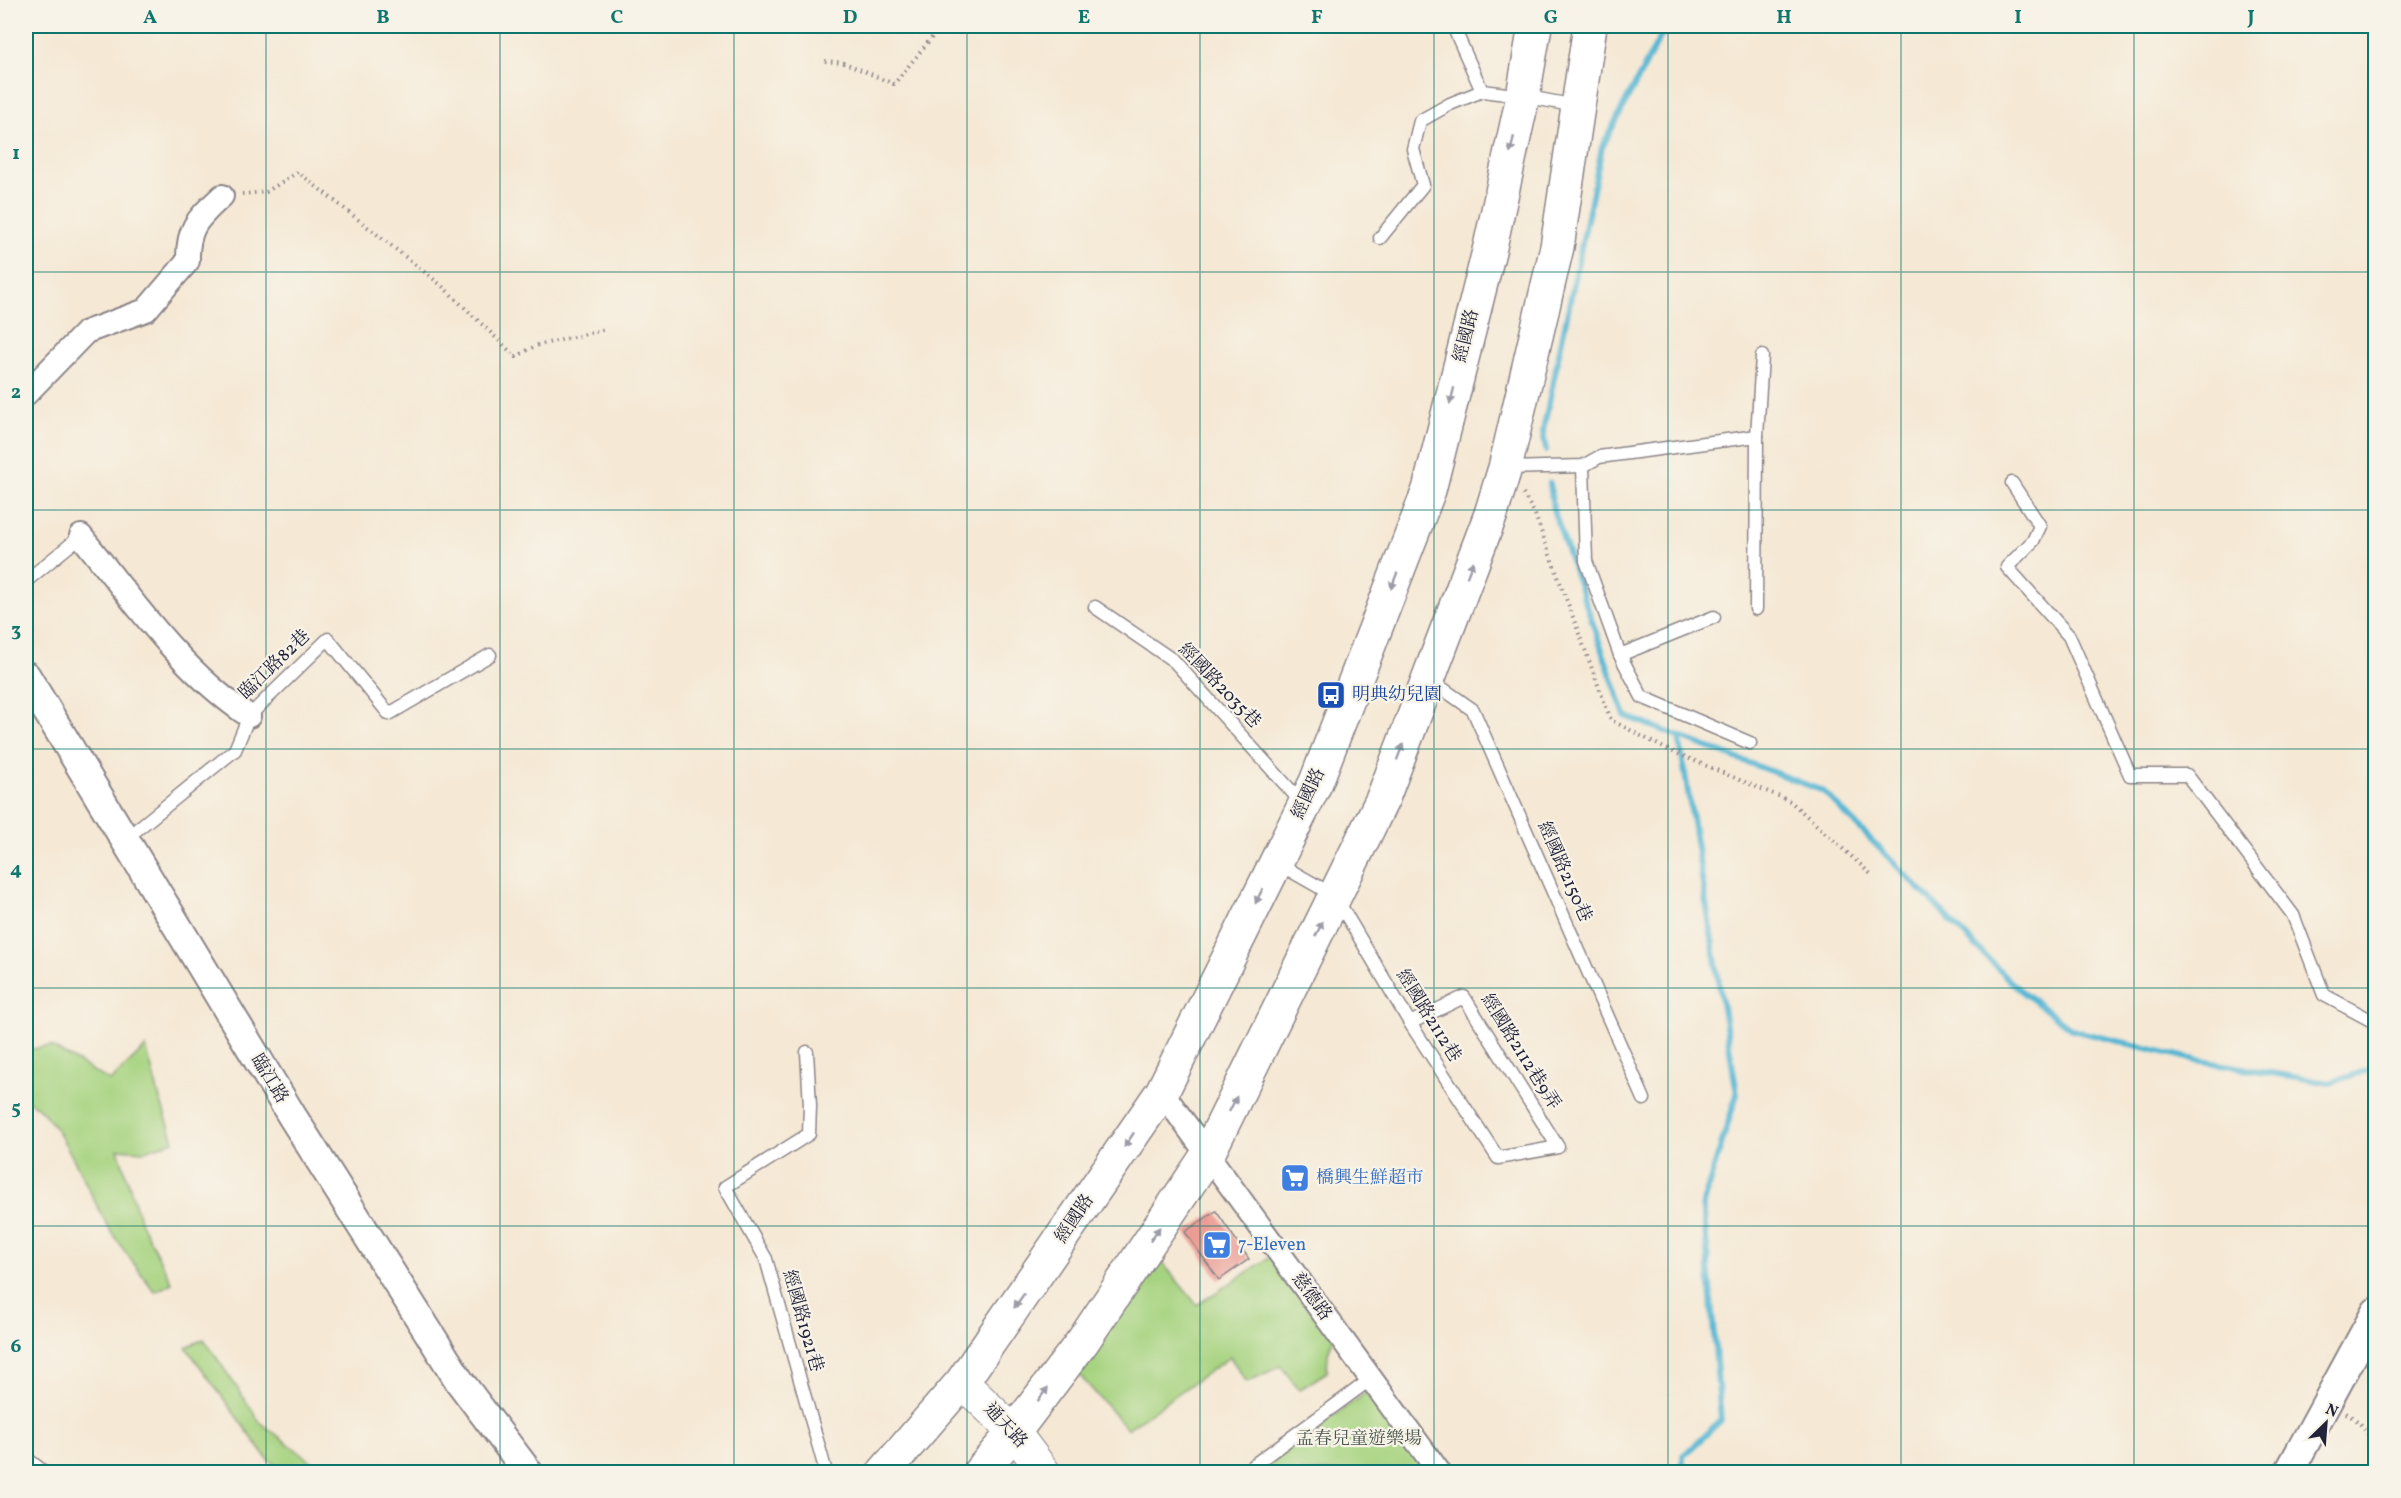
<svg xmlns="http://www.w3.org/2000/svg" width="2401" height="1498" font-family="Vollkorn,'Noto Serif TC',serif">
<rect width="100%" height="100%" fill="#f7f3e8"/>
<filter id="ink" filterUnits="userSpaceOnUse"><feTurbulence type="fractalNoise" baseFrequency=".0167" numOctaves="2"/><feDisplacementMap in="SourceGraphic" scale="12" xChannelSelector="R" yChannelSelector="G"/><feConvolveMatrix kernelMatrix="1 2 1 2 8 2 1 2 1" color-interpolation-filters="sRGB"/></filter>
<filter id="wash" filterUnits="userSpaceOnUse"><feTurbulence type="fractalNoise" baseFrequency=".008" numOctaves="4" result="noise"/><feDisplacementMap in="SourceGraphic" scale="24" xChannelSelector="R" yChannelSelector="G"/><feGaussianBlur stdDeviation="1.35" result="paint"/><feColorMatrix in="noise" values="0 0 0 0 0 0 0 0 0 0 0 0 0 0 0 0 0 1.4 0 .05"/><feComposite in="paint" operator="in"/></filter>
<g filter="url(#wash)">
<rect width="100%" height="100%" fill="#f5e8d4"/>
<g fill="#a6d37f" stroke="#647a5d" stroke-width="1.5">
<path d="M 50,1046 L 110,1081 L 146,1047 L 159,1096 L 174,1141 L 145,1151 L 118,1149 L 141,1223 L 172,1283 L 155,1292 C 138,1269 119,1246 105,1221 C 87,1190 58,1113 26,1100 L 26,1050 Z"/>
<path d="M 1148,1245 L 1197,1305 L 1278,1252 L 1336,1331 L 1328,1353 L 1327,1372 L 1299,1390 L 1281,1366 L 1247,1382 L 1230,1357 L 1127,1429 L 1067,1361 Z"/>
<path d="M 204,1339 L 260,1422 L 325,1472 L 284,1472 L 268,1460 L 186,1347 Z"/>
<path d="M 1367,1392 L 1428,1472 L 1256,1472 Z"/>
</g>
<g fill="none" stroke-linecap="round" stroke-linejoin="round">
<g stroke="#54b6d3" stroke-width="6">
<path d="M 1546,451 L 1543,431 L 1602,147 L 1666,26"/>
<path d="M 1550,483 L 1553,509 L 1625,716 L 1823,791 L 2015,986 L 2072,1030 L 2196,1060 L 2330,1083 L 2376,1067"/>
<path d="M 1679,737 L 1737,1094 L 1703,1203 L 1721,1420 L 1683,1456 L 1683,1472"/>
</g>
</g>
<g id="blocks">
<path fill="#eb9d95" d="M 1216,1211 L 1249,1259 L 1219,1280 L 1185,1232 Z"/>
</g>
</g>
<g filter="url(#ink)">
<use href="#blocks" fill-opacity="0" stroke="#8c8588" stroke-width="1.5"/>
<g fill="none" stroke-linecap="round" stroke-linejoin="round">
<g stroke="#8c8588" stroke-width="15">
<g id="service">
<path d="M 1453,26 L 1482,91 L 1523,96 L 1576,106"/>
<path d="M 1380,238 L 1423,185 L 1413,149 L 1420,121 L 1450,104 L 1482,91"/>
<path d="M 1583,466 L 1586,561 L 1620,655 L 1642,697 L 1750,743"/>
<path d="M 1506,468 L 1583,466 L 1599,457 L 1757,436"/>
<path d="M 2012,483 L 2040,526 L 2033,541 L 2007,567 L 2069,636 L 2130,775 L 2187,775 L 2293,915 L 2324,995 L 2376,1023"/>
<path d="M 26,581 L 81,536"/>
<path d="M 1095,607 L 1174,661 L 1303,804"/>
<path d="M 1756,609 L 1757,436 L 1762,356"/>
<path d="M 1620,655 L 1714,617"/>
<path d="M 1429,679 L 1473,710 L 1644,1099"/>
<path d="M 124,840 L 235,750 L 249,716 L 328,639 L 389,714 L 490,655"/>
<path d="M 1277,863 L 1335,896 L 1410,1023 L 1498,1158 L 1558,1147 L 1464,997 L 1410,1023"/>
<path d="M 807,1052 L 810,1106 L 809,1134 L 725,1187 L 766,1259 L 826,1472"/>
<path d="M 26,1458 L 44,1472"/>
<path d="M 1244,1472 L 1371,1379"/>
</g>
</g>
<g stroke="#8c8588" stroke-width="26">
<g id="minor">
<path d="M 26,394 L 86,332 L 146,310 L 188,261 C 187,226 199,218 222,196"/>
<path d="M 81,536 C 132,599 181,671 249,716"/>
<path d="M 1162,1092 L 1439,1472"/>
</g>
</g>
<g stroke="#8c8588" stroke-width="32">
<g id="tertiary">
<path d="M 26,676 L 292,1116 L 460,1382 L 528,1472"/>
<path d="M 2289,1472 L 2376,1312"/>
</g>
</g>
<g stroke="#8c8588" stroke-width="34">
<path id="secondary" d="M 962,1382 L 1014,1432 L 1044,1472"/>
</g>
<g stroke="#8c8588" stroke-width="36">
<g id="primary">
<path d="M 884,1472 L 962,1382 L 1162,1092 L 1316,782 L 1429,490 L 1490,247 L 1523,96 L 1535,26"/>
<path d="M 980,1472 L 1014,1432 L 1083,1341 L 1207,1156 L 1383,798 L 1491,514 L 1505,468 L 1557,247 L 1590,26"/>
</g>
</g>
<g stroke="#8c8588" stroke-width="4" stroke-dasharray="1.5 4.5" stroke-linecap="butt">
<path d="M 825,61 L 845,63 L 894,84 L 941,26"/>
<path d="M 242,194 L 266,192 L 298,172 L 441,285 L 516,357 L 535,346 L 603,330"/>
<path d="M 1523,494 L 1534,512 L 1611,720 L 1664,748 L 1790,801 L 1873,876"/>
<path d="M 2346,1413 L 2359,1422 L 2376,1445"/>
</g>
<use href="#service" stroke="#fff" stroke-width="12"/>
<use href="#minor" stroke="#fff" stroke-width="22"/>
<use href="#tertiary" stroke="#fff" stroke-width="28"/>
<use href="#secondary" stroke="#fff" stroke-width="32"/>
<use href="#primary" stroke="#fff" stroke-width="33"/>
</g>
<defs><path id="oneway-solid" d="M-6-.8H1V-3.2L6.5 0L1 3.2V.8H-6Z" transform="scale(1.5)"/></defs>
<g fill="#9c9ca7">
<use href="#oneway-solid" transform="translate(1512 145) rotate(102)"/>
<use href="#oneway-solid" transform="translate(1452 396) rotate(104)"/>
<use href="#oneway-solid" transform="translate(1470 569) rotate(-69)"/>
<use href="#oneway-solid" transform="translate(1394 581) rotate(111)"/>
<use href="#oneway-solid" transform="translate(1400 752) rotate(-69)"/>
<use href="#oneway-solid" transform="translate(1259 896) rotate(116)"/>
<use href="#oneway-solid" transform="translate(1319 929) rotate(-64)"/>
<use href="#oneway-solid" transform="translate(1233 1104) rotate(-64)"/>
<use href="#oneway-solid" transform="translate(1129 1140) rotate(124)"/>
<use href="#oneway-solid" transform="translate(1155 1234) rotate(-56)"/>
<use href="#oneway-solid" transform="translate(1019 1301) rotate(125)"/>
<use href="#oneway-solid" transform="translate(1043 1394) rotate(-53)"/>
</g>
</g>
<path fill="none" stroke="#0f766e" stroke-width="1.5" stroke-opacity="0.55" d="M 266,26 L 266,1472M 500,26 L 500,1472M 734,26 L 734,1472M 967,26 L 967,1472M 1200,26 L 1200,1472M 1434,26 L 1434,1472M 1668,26 L 1668,1472M 1901,26 L 1901,1472M 2134,26 L 2134,1472M 26,272 L 2376,272M 26,510 L 2376,510M 26,749 L 2376,749M 26,988 L 2376,988M 26,1226 L 2376,1226"/>
<defs>
<g id="bus-square" transform="scale(1.5)"><rect x="-9" y="-9" width="18" height="18" rx="4" fill="#1a4fb4" stroke="#f7f3e8"/><path d="M-5-6H5V4H4V6H2V4H-2V6H-4V4H-5ZM-3.5-4V0h7V-4ZM-3.5 1.2v1.5H-2V1.2ZM2 1.2v1.5H3.5V1.2Z" fill="#fff"/></g>
<g id="supermarket-square" transform="scale(1.5)"><rect x="-9" y="-9" width="18" height="18" rx="4" fill="#3f7fe0" stroke="#f7f3e8"/><path d="M-6-5.5h2.5l.6 2H6L4.5 2H-2.5L-4.4-4H-6ZM-1.5 3.2a1.3 1.3 0 1 0 .1 0ZM3 3.2a1.3 1.3 0 1 0 .1 0Z" fill="#fff"/></g>
</defs>
<g fill-rule="evenodd">
<use href="#bus-square" x="1331" y="695"/>
<use href="#supermarket-square" x="1295" y="1178"/>
<use href="#supermarket-square" x="1217" y="1245"/>
</g>
<g text-anchor="middle" dominant-baseline="central" stroke-width="4.5" stroke-linejoin="round" paint-order="stroke">
<g font-size="18" fill="#22223b" stroke="#f7f3e8">
<text transform="translate(1467 336) rotate(-76)">經國路</text>
<text transform="translate(275 665) rotate(-44)">臨江路82巷</text>
<text transform="translate(1219 686) rotate(46)">經國路2035巷</text>
<text transform="translate(1309 794) rotate(-65)">經國路</text>
<text transform="translate(1564 872) rotate(66)">經國路2150巷</text>
<text transform="translate(1428 1016) rotate(58)">經國路2112巷</text>
<text transform="translate(1520 1052) rotate(58)">經國路2112巷9弄</text>
<text transform="translate(269 1079) rotate(59)">臨江路</text>
<text transform="translate(1075 1219) rotate(-56)">經國路</text>
<text transform="translate(1311 1297) rotate(54)">慈德路</text>
<text transform="translate(802 1321) rotate(74)">經國路1921巷</text>
<text transform="translate(1005 1426) rotate(47)">通天路</text>
</g>
<g font-size="18" fill="#164399" stroke="#f7f3e8" text-anchor="start">
<text x="1352" y="695">明典幼兒園</text>
</g>
<g font-size="18" fill="#366cbe" stroke="#f7f3e8" text-anchor="start">
<text x="1316" y="1178">橋興生鮮超市</text>
<text x="1238" y="1245">7-Eleven</text>
</g>
<g font-size="18" fill="#4a574f" stroke="#f7f3e8">
<text x="1359" y="1439">孟春兒童遊樂場</text>
</g>
</g>
<rect width="2401" height="1498" fill="none" stroke="#f7f3e8" stroke-width="66"/>
<g transform="translate(2326 1423) rotate(25)" stroke="#f7f3e8" stroke-width="4.5" paint-order="stroke">
<path d="M0-4.5L10 22L0 15L-10 22Z" fill="#22223b"/>
<text y="-9" font-size="16" font-weight="bold" text-anchor="middle" fill="#22223b">N</text>
</g>
<rect x="33" y="33" width="2335" height="1432" fill="none" stroke="#0f766e" stroke-width="2"/>
<g font-size="20" text-anchor="middle" font-weight="bold" fill="#0f766e">
<text x="150" y="23">A</text>
<text x="383" y="23">B</text>
<text x="617" y="23">C</text>
<text x="850" y="23">D</text>
<text x="1084" y="23">E</text>
<text x="1317" y="23">F</text>
<text x="1551" y="23">G</text>
<text x="1784" y="23">H</text>
<text x="2018" y="23">I</text>
<text x="2251" y="23">J</text>
<text x="16" y="159">1</text>
<text x="16" y="398">2</text>
<text x="16" y="636">3</text>
<text x="16" y="875">4</text>
<text x="16" y="1114">5</text>
<text x="16" y="1352">6</text>
</g>
</svg>
